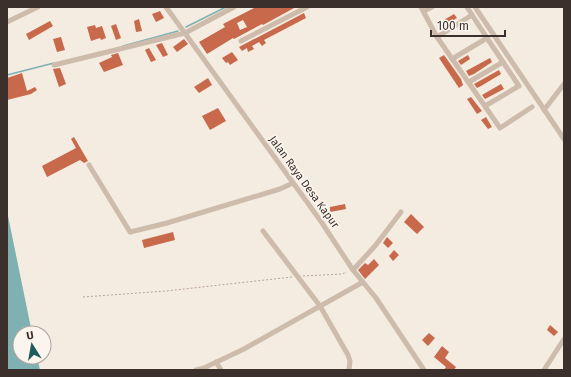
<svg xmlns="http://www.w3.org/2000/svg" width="571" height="377" font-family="'Fira Sans',sans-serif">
<rect width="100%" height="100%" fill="#f4ebe1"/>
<path fill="#7fb0b2" d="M 7,211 L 32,333 L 20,333 L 20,357 L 37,357 L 40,370 L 7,370 Z"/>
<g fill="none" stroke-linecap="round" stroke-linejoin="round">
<g stroke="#7fb0b2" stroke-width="1.5">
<path d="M 186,27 L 226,7"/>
<path d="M 123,46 L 178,31"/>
<path d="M 7,75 L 54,63"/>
</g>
</g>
<g fill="#c8694b" fill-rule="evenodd">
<path d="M 256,7 L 296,7 L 263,25 L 262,24 L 234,39 L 233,38 L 207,54 L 199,42 L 225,27 L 223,24 ZM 243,20 L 247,27 L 240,30 L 237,23 Z"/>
<path d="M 160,11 L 164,18 L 156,22 L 152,14 Z"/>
<path d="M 304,13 L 306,18 L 264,40 L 266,43 L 262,46 L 259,42 L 252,46 L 254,49 L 248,52 L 247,48 L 242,51 L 239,47 Z"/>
<path d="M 454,14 L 457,18 L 447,24 L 444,20 Z"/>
<path d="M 139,19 L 142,31 L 136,32 L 134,21 Z"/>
<path d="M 50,21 L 53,26 L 29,40 L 26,34 Z"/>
<path d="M 116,24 L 121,38 L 116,40 L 111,26 Z"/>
<path d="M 95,25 L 96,28 L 102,26 L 106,38 L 101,40 L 100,38 L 91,41 L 87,27 Z"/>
<path d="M 61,37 L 65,50 L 57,52 L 53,39 Z"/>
<path d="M 184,39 L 188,44 L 177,52 L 173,47 Z"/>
<path d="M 162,43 L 168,55 L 163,57 L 156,45 Z"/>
<path d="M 149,48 L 156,60 L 151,62 L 145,50 Z"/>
<path d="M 232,52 L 238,60 L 230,65 L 228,62 L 226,63 L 222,58 Z"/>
<path d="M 118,53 L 123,65 L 104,72 L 99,63 L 112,57 L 111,55 Z"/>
<path d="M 444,55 L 461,79 L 463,85 L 459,88 L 439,58 Z"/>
<path d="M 468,55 L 470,59 L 461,65 L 458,61 Z"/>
<path d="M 490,58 L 492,62 L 474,74 L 469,76 L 466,71 Z"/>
<path d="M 60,68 L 66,84 L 59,87 L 53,69 Z"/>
<path d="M 499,70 L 501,74 L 481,86 L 477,88 L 474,84 Z"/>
<path d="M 22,73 L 27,91 L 35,87 L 37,90 L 31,94 L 7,100 L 7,78 Z"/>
<path d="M 208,78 L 212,85 L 199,93 L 194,87 Z"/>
<path d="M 501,84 L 504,89 L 485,99 L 482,95 Z"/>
<path d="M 471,97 L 482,111 L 477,114 L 467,99 Z"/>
<path d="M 218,108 L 226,121 L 210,130 L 202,116 Z"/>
<path d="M 486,117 L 492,127 L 488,129 L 481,120 Z"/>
<path d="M 74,137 L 88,161 L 84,163 L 80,160 L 47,177 L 42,166 L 76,148 L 71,139 Z"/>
<path d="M 345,204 L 346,209 L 330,212 L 330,207 Z"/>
<path d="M 411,214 L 424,227 L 417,234 L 404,222 Z"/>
<path d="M 173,232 L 175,240 L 144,248 L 142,240 Z"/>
<path d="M 387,237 L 393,243 L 388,248 L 383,243 Z"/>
<path d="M 394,250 L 399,255 L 393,261 L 389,256 Z"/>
<path d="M 374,259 L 379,265 L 365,279 L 358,270 L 365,263 L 368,265 Z"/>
<path d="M 550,325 L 558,332 L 554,336 L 547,330 Z"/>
<path d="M 429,333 L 435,338 L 428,346 L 422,340 Z"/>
<path d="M 442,346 L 449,352 L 445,358 L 456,367 L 454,370 L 444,370 L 446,367 L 434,357 Z"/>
</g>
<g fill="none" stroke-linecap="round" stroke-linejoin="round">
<g stroke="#b9a596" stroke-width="1" stroke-dasharray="2 2" stroke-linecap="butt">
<path d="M 303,276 L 342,274 L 347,272"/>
<path d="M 83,297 L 166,291 L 292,277"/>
</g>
<g stroke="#cdbbac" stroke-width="5">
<path d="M 166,7 L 320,220 L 353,270 L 376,298 L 424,370"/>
<path d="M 421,7 L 437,37 L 500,128 L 532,107"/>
<path d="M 475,7 L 564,139"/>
<path d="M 424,11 L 432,7"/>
<path d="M 472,15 L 487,38"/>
<path d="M 7,22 L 38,7"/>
<path d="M 437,37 L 472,15 L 467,7"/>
<path d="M 241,41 L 307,7"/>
<path d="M 452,59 L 487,38 L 503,62 L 469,82"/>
<path d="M 54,65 L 185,33 L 234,7"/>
<path d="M 485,106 L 519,86 L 503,62"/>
<path d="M 544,110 L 564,84"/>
<path d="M 89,165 L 130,232 L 167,223 L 280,189 L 293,183"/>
<path d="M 263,231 L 320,306 L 348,355 L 350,361 L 349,370"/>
<path d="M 353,270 L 375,246 L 401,212"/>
<path d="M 216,362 L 221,370"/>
<path d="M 196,370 L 204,368 L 244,349 L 363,282"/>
<path d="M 544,370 L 564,339"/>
</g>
</g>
<g text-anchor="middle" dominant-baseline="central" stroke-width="3.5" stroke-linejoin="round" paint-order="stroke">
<g font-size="11" fill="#3b302b" stroke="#fbf5ee">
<text transform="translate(304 182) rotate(54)">Jalan Raya Desa Kapur</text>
</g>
</g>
<rect width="571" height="377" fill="none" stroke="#3b302b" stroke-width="16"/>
<g transform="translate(32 345) rotate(349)"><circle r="19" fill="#fbf5ee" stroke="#aea6a0"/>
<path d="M0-3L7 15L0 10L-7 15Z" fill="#1f5a5e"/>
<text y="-6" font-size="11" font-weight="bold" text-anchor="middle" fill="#3b302b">U</text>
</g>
<path d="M431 30v6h74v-6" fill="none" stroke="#3b302b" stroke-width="2"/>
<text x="437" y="30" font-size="12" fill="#3b302b" stroke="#fbf5ee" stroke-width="3" paint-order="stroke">100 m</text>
</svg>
